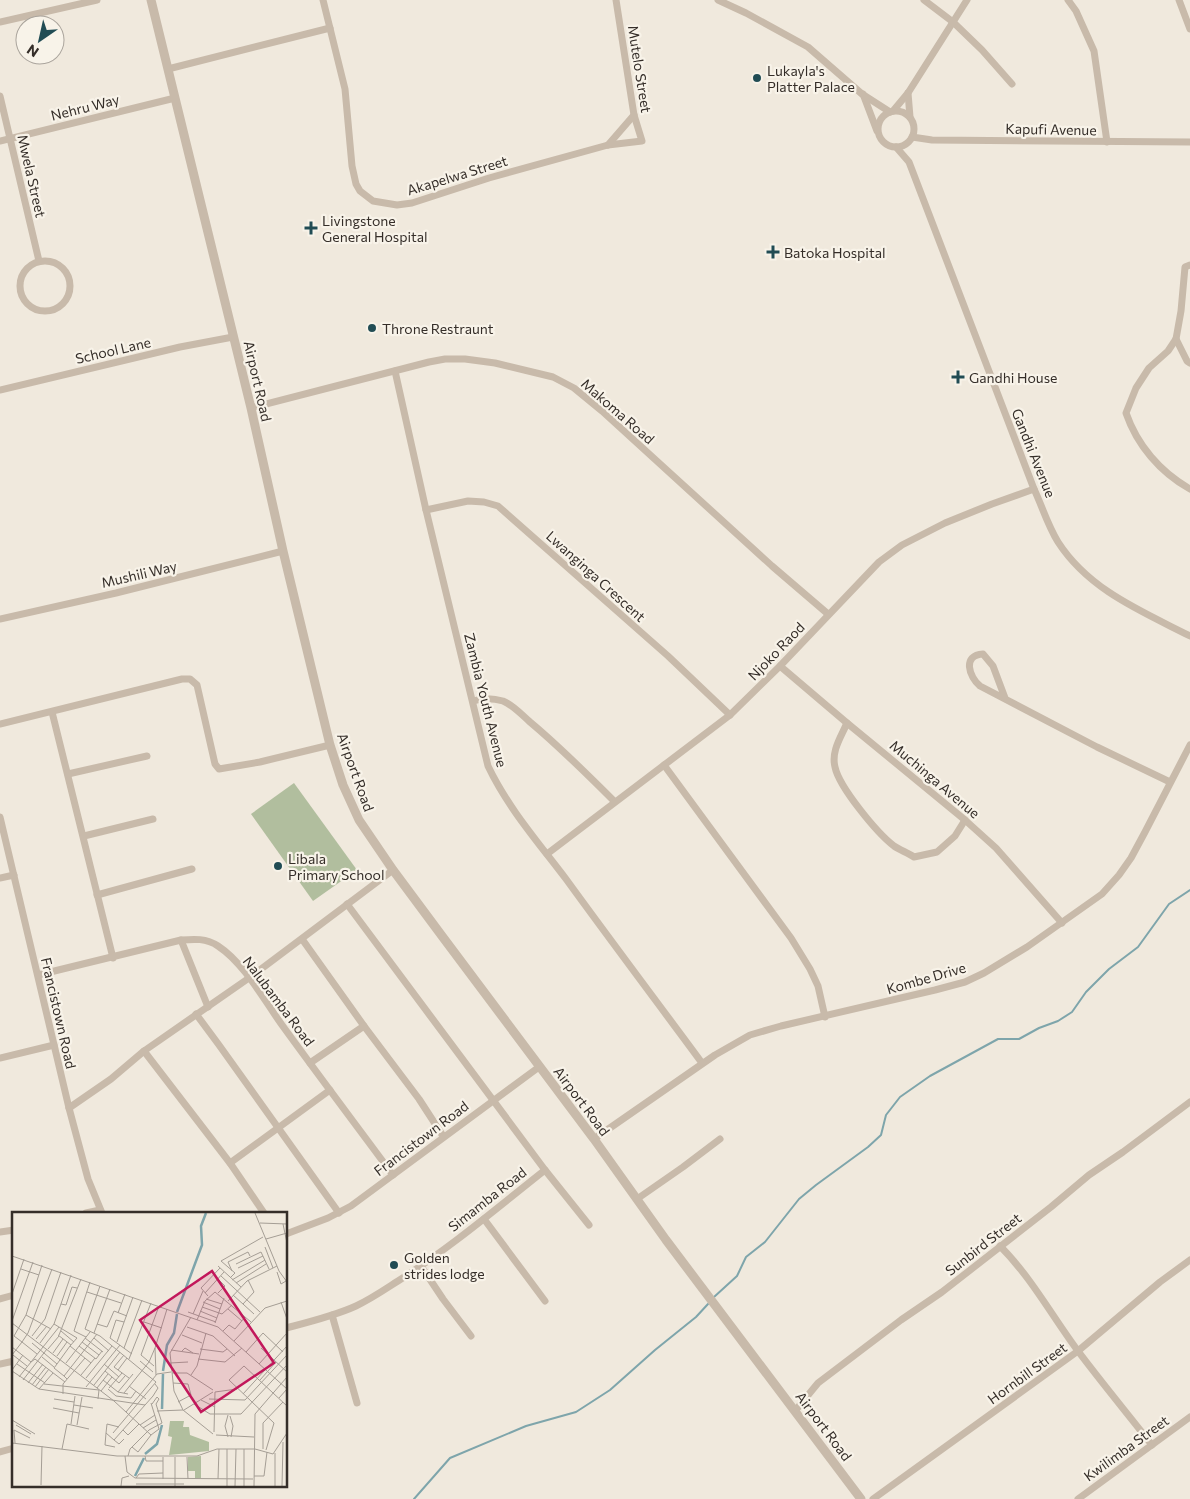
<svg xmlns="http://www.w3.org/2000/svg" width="1190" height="1499" font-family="Commissioner,sans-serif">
<rect width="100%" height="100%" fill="#f0e9dd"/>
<path fill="#b1be9e" d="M 294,783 L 357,870 L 313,901 L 251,814 Z"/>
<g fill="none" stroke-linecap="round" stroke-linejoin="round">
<g stroke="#7ea5ab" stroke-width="2">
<path d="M 714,1297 L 737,1276 L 746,1257 L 765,1242 L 799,1199 L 816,1185 L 868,1147 L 881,1135 L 886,1115 L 900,1097 L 930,1076 L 998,1039 L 1019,1039 L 1039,1028 L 1058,1021 L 1072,1012 L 1086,992 L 1109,969 L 1138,947 L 1169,904 L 1190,890"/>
<path d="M 414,1499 L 450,1458 L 526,1426 L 576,1412 L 610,1390 L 655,1350 L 696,1317 L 708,1304"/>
</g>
<g stroke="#c8baaa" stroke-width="7">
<path d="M 323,0 L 345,89 L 352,166 L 356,184 L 360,191 L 373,201 L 397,205 L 412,203 L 489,178 L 608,145 L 642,141 L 634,115 L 616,0"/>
<path d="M 718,0 L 746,13 L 808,47 L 862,94 L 890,112"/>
<path d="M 924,0 L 953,22 L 982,50 L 1012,84"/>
<path d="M 1068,0 L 1076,11 L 1094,51 L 1107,142"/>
<path d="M 1179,0 L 1190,29"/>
<path d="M 0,22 L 97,0"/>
<path d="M 168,69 L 330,28"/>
<path d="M 908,93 L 910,117"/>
<path d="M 863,94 L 877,131"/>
<path d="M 0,96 L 39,261"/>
<path d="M 893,111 L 908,93 L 967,0"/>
<circle cx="896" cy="129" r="18"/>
<path d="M 912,137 L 932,140 L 1190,142"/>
<path d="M 0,141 L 175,98"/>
<path d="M 608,145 L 634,115"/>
<path d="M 896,147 L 909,162 L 1034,489 C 1042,506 1048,526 1058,542 C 1089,590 1141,611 1190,636"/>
<circle cx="45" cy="286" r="25"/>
<path d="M 1190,265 L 1185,267 L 1181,311 L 1176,339 L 1168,351 L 1149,368 L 1136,388 L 1126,413 C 1137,445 1160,472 1190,489"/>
<path d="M 1176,339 L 1187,361 L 1190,363"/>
<path d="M 395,371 L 426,510 L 488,766 C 508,808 538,842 566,879 C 611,941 657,1002 702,1063"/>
<path d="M 0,390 L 180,347 L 233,337"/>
<path d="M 251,408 L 429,362 L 445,359 L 465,359 L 495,363 L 553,377 L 574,388 L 602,411 L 772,566 L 828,614"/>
<path d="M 426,510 L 468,501 L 484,502 L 498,506 L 668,656 L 730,715"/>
<path d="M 0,619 L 116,593 L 283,551"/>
<path d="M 780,666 L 847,723 L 965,820 L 996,848 L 1062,923"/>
<path d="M 1005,698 L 993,666 L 983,654 C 962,655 969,677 980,686 L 1097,747 L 1170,782"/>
<path d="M 473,701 C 482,698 493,698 503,701 C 513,705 522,715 530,722 C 560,747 587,774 614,801"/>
<path d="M 52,712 L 113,958"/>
<path d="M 847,723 C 841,737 831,751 835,767 C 839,787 877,833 894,846 C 900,850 908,853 914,857 L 937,852 L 955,836 L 965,820"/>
<path d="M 0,724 L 182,679 L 190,679 L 197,685 L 215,764 L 219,769 L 260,762 L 330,745"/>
<path d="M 664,765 L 791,938 L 810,969 L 818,986 L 825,1017"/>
<path d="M 68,774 L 147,756"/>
<path d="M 0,817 L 69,1108 L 88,1179 L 102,1213"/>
<path d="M 84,836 L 153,819"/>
<path d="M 547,854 L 730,715 L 780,666 L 879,562 L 902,545 L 945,523 L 992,504 L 1034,489"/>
<path d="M 0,878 L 14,875"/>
<path d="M 97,895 L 192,869"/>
<path d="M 347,904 L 545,1170 L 589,1225"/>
<path d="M 302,939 L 364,1026 L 419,1099 L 443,1136"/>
<path d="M 181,940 L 208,1007"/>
<path d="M 38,975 L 181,940 C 194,939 206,938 218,946 C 244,963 264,1000 282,1025 C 319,1076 356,1125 393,1175"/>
<path d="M 196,1014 L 219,1045 L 339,1213"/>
<path d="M 144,1051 L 230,1163 L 264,1213"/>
<path d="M 0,1058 L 54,1045"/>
<path d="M 310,1063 L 364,1026"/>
<path d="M 69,1108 L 111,1079 L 144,1051 L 249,978 L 393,870"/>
<path d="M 594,1139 L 715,1055 L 750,1035 L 781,1026 L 935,990 L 965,982 L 984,973 L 1027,947 L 1102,894 L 1119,875 L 1131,858 L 1145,832 L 1190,745"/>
<path d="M 230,1163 L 330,1090"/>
<path d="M 637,1199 L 683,1167 L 720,1139"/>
<path d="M 86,1213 L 100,1210"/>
<path d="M 484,1219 L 545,1301"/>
<path d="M 0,1232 L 14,1230"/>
<path d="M 286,1234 L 328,1218 L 351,1206 L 539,1067"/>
<path d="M 1000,1246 C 1031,1277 1052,1316 1078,1351 C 1102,1383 1127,1413 1152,1445"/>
<path d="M 421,1266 L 443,1299 L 471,1336"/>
<path d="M 0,1299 L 14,1295"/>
<path d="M 332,1315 L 357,1403"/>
<path d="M 286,1328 C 309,1322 334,1316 356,1306 C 371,1299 384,1290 398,1281 C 450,1248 497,1208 545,1170"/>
<path d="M 0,1364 L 14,1361"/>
<path d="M 795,1411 L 818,1383 L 901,1320 L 942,1292 L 1051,1207 L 1089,1175 L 1123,1152 L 1190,1102"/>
<path d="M 0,1452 L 14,1448"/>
<path d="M 873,1499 L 1078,1351 L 1160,1282 L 1190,1260"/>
<path d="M 1078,1499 L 1190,1417"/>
</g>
<path stroke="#c8baaa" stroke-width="9" d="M 151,0 L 251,408 L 283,551 L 330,745 L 343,785 L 359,820 L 393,870 L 442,936 L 594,1139 L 666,1240 L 861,1499"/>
</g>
<g fill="#214c54" stroke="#f8f3e9" stroke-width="2">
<circle cx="757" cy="78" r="5"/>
<path d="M308.5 220.5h5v5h5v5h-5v5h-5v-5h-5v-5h5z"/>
<path d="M770.5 244.5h5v5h5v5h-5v5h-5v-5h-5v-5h5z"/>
<circle cx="372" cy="328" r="5"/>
<path d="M955.5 369.5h5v5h5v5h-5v5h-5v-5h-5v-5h5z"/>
<circle cx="278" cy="866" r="5"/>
<circle cx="394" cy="1265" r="5"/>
</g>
<g text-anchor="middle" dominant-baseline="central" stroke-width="4.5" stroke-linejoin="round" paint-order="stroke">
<g font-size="14" fill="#352e29" stroke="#f8f3e9">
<text transform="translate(640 69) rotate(81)">Mutelo Street</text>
<text transform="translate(85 107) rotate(-14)">Nehru Way</text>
<text transform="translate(1051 129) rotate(1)">Kapufi Avenue</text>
<text transform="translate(457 175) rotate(-17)">Akapelwa Street</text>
<text transform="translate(32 176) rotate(77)">Mwela Street</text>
<text transform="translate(113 350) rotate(-13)">School Lane</text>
<text transform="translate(258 381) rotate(77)">Airport Road</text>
<text transform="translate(618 411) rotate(41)">Makoma Road</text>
<text transform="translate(1034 453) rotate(68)">Gandhi Avenue</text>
<text transform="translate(139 574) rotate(-13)">Mushili Way</text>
<text transform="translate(596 576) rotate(42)">Lwanginga Crescent</text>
<text transform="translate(776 651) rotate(-46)">Njoko Raod</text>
<text transform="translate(486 700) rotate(76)">Zambia Youth Avenue</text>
<text transform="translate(356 772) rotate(70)">Airport Road</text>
<text transform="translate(935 779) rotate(40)">Muchinga Avenue</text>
<text transform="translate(926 978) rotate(-16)">Kombe Drive</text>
<text transform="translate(279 1001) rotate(53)">Nalubamba Road</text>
<text transform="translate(59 1013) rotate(77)">Francistown Road</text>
<text transform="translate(582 1101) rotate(53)">Airport Road</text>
<text transform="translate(421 1138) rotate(-37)">Francistown Road</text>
<text transform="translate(487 1199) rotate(-38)">Simamba Road</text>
<text transform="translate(983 1244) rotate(-38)">Sunbird Street</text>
<text transform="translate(1027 1373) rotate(-36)">Hornbill Street</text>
<text transform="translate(824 1426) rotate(53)">Airport Road</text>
<text transform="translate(1126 1448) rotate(-36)">Kwilimba Street</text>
</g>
<g font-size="14" fill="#352e29" stroke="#f8f3e9" text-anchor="start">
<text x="767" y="70">Lukayla's<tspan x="767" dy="16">Platter Palace</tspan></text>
<text x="322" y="220">Livingstone<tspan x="322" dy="16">General Hospital</tspan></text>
<text x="784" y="252">Batoka Hospital</text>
<text x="382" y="328">Throne Restraunt</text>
<text x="969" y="377">Gandhi House</text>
<text x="288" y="858">Libala<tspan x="288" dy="16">Primary School</tspan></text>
<text x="404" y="1257">Golden<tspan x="404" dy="16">strides lodge</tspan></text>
</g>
</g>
<g transform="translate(12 1212)">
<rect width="275" height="275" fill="#f0e9dd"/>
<path d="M 158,209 L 172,209 L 171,215 L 177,215 L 178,223 L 197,230 L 197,239 L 157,243 L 160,225 L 156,224 ZM 189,244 L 189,266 L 183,266 L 183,259 L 176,259 L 176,245 Z" fill="#b1be9e"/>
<path fill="none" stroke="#7ea5ab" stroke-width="2.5" d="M 165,100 L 190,33 L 189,14 L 194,1M 151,159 L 155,133 L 162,121 L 165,102M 150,197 L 151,162M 133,242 L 145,232 L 150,213M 123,264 L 132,246"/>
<path fill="none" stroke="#a59e95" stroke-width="1" d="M 243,1 L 267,59 L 275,70M 248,11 L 275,12M 271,12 L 275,31M 254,27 L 275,21M 253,35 L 261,56M 0,44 L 206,115 L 275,177 L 267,186M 224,52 L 249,40 L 257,57M 206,54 L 229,75M 226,56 L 251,44M 9,57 L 27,63M 220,59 L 216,50 L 236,40 L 238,44M 265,60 L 269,72 L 274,69M 209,64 L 248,100M 218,66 L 223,61 L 209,49 L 251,25M 206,67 L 213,74 L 206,81M 220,68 L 253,48M 224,71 L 254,52M 88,74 L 73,117 L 88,124 L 144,170 L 101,221M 75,80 L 109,91M 193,81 L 212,60M 0,82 L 12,47M 221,83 L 242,102M 196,84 L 189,76 L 208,56M 194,87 L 210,92M 216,89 L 235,69 L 265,54M 191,90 L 208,97M 269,90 L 275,107M 49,92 L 54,93 L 60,75 L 65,76M 231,92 L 242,80 L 236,68M 190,95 L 210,102 L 220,93M 216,97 L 230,109M 188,99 L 205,106M 176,100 L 204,110M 106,101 L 113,82M 181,102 L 191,79M 14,103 L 39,117M 179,105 L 158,141 L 162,179 L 171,198 L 201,222M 185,108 L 193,89 L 203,80 L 239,110M 0,109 L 21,50M 112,110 L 104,108 L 98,126 L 120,142M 132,110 L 150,116M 0,111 L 102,189 L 139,223 L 126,240 L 120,235M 203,111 L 212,86M 42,112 L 65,126 L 58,134 L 79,151M 85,112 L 95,115 L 102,99 L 115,104M 175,115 L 201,124 L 223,144M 49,119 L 62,130M 211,119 L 217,113 L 223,117 L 233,105M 82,121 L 98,77M 46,123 L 59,133M 47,123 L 69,67M 170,123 L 190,131M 2,124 L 10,130 L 16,121 L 40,57M 2,124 L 14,103 L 30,53M 20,124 L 33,107 L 49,60M 74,125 L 62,119 L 78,70M 73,126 L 91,140M 82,126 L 97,139M 24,127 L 35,114M 222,129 L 253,96 L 275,89M 70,130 L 87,143M 105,130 L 121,85M 20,131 L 45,152 L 58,134M 28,131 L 42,112 L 59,63M 67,134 L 84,147 L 90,139M 0,135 L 19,150 L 23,147 L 53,170M 112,136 L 130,88M 249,136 L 275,160M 36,137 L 47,124M 188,137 L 211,140 L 215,137M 159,138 L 187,142M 169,140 L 173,136 L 181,141M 234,140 L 251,121 L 271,140M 41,141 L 51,127M 0,143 L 10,130 L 25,142M 1,143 L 15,154M 112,143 L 102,155 L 117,166M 45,144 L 55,130M 30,145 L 42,155M 117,147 L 139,91M 186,147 L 213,150 L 230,136M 128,149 L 141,160M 137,150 L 143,136M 54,151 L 78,120M 158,151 L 176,150M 5,152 L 33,171M 45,152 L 42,156 L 52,164M 92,152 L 107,165M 247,152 L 275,121M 142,154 L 129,143 L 147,94M 0,158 L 11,143M 106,158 L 115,146M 0,159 L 27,177 L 133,193M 93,159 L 107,171 L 113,164M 160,161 L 175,161 L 201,178M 69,163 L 83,146M 144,163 L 143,136 L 155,97M 179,163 L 185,154 L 194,121M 7,165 L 47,115M 74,166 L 100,134M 55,167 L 52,164 L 85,122M 11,168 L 35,137M 91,168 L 106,180 L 116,182M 248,168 L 264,150M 16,171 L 31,152M 161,171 L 176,172 L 179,183 L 166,190M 32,172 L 87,178 L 86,187M 20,173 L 34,155M 82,173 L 108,140M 117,174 L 134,187M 23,175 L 37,157M 74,175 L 108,133M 85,176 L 96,162M 97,176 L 110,161M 27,177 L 41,161M 96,177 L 104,184 L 119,186 L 124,179M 89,179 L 100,165M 106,180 L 121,162M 203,180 L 225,177M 112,181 L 137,150M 51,182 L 51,172 L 73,146M 231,182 L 275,134M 42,187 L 62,190M 197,187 L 233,188 L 275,143M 189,188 L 203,195M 182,192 L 198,202 L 229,202 L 275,153M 62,193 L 81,196M 41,196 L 67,201M 172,198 L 201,180M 145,199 L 171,198M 114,200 L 145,162 L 159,160M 218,204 L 221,214 L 219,225M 0,208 L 23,222M 59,212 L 63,184M 4,213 L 19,222M 65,213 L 70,185M 128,213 L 143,203M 131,216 L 144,208M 111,218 L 116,223 L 127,212M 202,220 L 203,180M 94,221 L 93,233 L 103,235M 139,223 L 147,217 L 139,191M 204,223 L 242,225M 216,225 L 213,214 L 216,203M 112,227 L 107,232 L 102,228 L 141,184 L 146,176 L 143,172M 102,228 L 94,221 L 95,212 L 107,215M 0,231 L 105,244 L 185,244 L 205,237 L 242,237M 3,231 L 2,218 L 18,226M 50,237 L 55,212 L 77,217M 243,237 L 261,242 L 275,221M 251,237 L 251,211 L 271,190M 254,238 L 262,211 L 217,168 L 232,154 L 275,194M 113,244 L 115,260 L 123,266 L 241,267M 116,244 L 118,237 L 137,218 L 150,211 L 144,192 L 147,187 L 145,185 L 140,192M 133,244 L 134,249 L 151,249M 163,245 L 163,274M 175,245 L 176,267M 0,254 L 0,231M 242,264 L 252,264 L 255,240M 124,266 L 127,262 L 151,261M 151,267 L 151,245M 206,267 L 207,237M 124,272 L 172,272M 29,273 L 30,234M 109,274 L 110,266 L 117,264M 215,274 L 215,237M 223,274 L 224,237M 232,274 L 232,237M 242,274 L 243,202 L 275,165M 263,274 L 263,241M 270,274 L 271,230"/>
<path fill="#c2185b" fill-opacity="0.15" stroke="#c2185b" stroke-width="2.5" d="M 200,59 L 262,151 L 189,200 L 128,108 Z"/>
<rect width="275" height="275" fill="none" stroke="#352e29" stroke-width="2.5"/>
</g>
<g transform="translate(40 40) rotate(214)"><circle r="24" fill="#f8f3e9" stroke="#aaa49c"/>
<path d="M0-4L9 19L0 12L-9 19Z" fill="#214c54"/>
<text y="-8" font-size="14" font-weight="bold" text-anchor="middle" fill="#352e29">N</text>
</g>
</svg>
